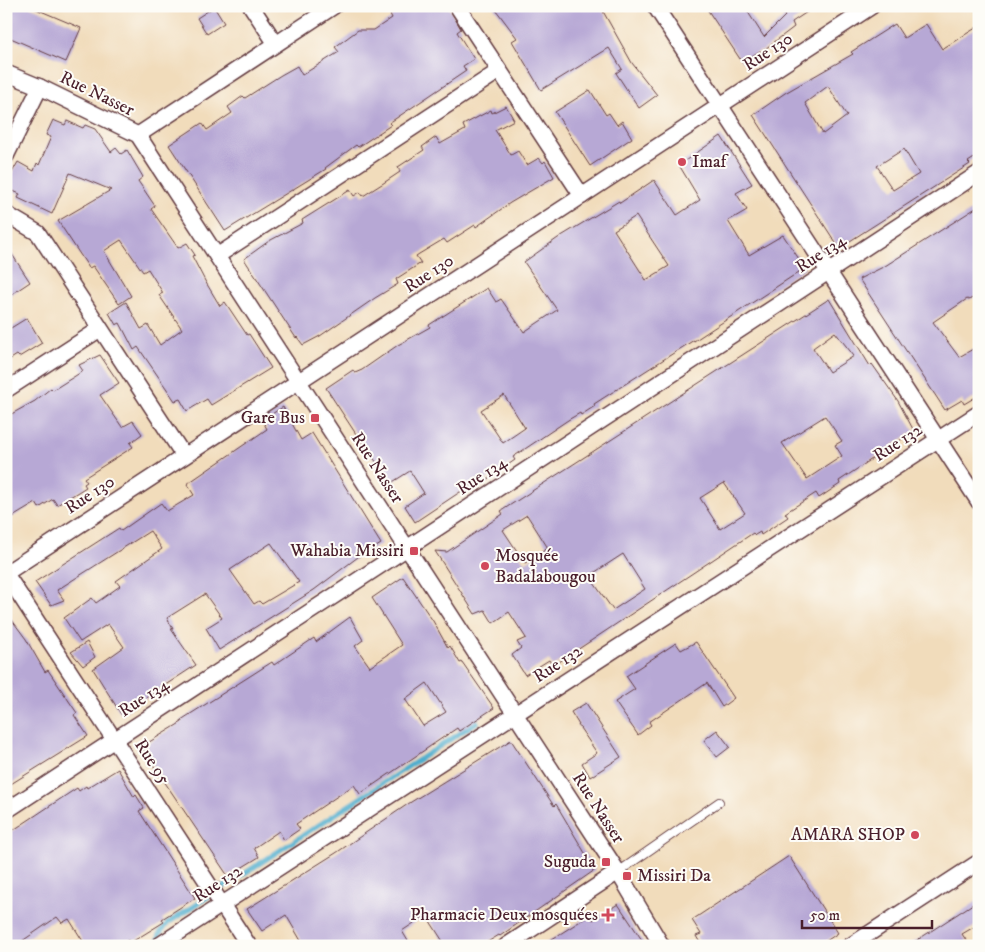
<svg xmlns="http://www.w3.org/2000/svg" width="985" height="952" font-family="'IM FELL DW Pica',serif">
<rect width="100%" height="100%" fill="#fdfcf7"/>
<filter id="ink" filterUnits="userSpaceOnUse"><feTurbulence type="fractalNoise" baseFrequency=".02" numOctaves="2"/><feDisplacementMap in="SourceGraphic" scale="10" xChannelSelector="R" yChannelSelector="G"/><feConvolveMatrix kernelMatrix="1 2 1 2 8 2 1 2 1" color-interpolation-filters="sRGB"/></filter>
<filter id="wash" filterUnits="userSpaceOnUse"><feTurbulence type="fractalNoise" baseFrequency=".0096" numOctaves="4" result="noise"/><feDisplacementMap in="SourceGraphic" scale="20" xChannelSelector="R" yChannelSelector="G"/><feGaussianBlur stdDeviation="1.12" result="paint"/><feColorMatrix in="noise" values="0 0 0 0 0 0 0 0 0 0 0 0 0 0 0 0 0 1.4 0 .05"/><feComposite in="paint" operator="in"/></filter>
<g filter="url(#wash)">
<rect width="100%" height="100%" fill="#f1dcbb"/>
<g fill="none" stroke-linecap="round" stroke-linejoin="round">
<path stroke="#4faece" stroke-width="5" d="M 158,941 L 160,933 L 168,923 L 477,722"/>
</g>
<g id="blocks">
<g fill="#b7a8d5" fill-rule="evenodd">
<path d="M 6,6 L 29,6 L 81,28 L 66,62 L 6,36 Z"/>
<path d="M 386,6 L 448,6 L 461,29 L 457,32 L 474,59 L 463,66 L 466,71 L 389,123 L 391,125 L 358,147 L 356,145 L 325,168 L 326,169 L 225,231 L 169,145 L 202,123 L 207,130 L 232,113 L 228,107 L 243,96 L 245,98 L 281,75 L 297,66 L 302,75 L 339,52 L 335,47 L 358,30 L 374,30 L 392,18 Z"/>
<path d="M 493,6 L 600,6 L 632,63 L 657,95 L 639,108 L 616,73 L 622,69 L 609,48 L 541,90 L 512,41 L 517,38 Z"/>
<path d="M 705,6 L 744,6 L 764,37 L 785,16 L 778,6 L 816,6 L 792,22 L 794,27 L 761,52 L 760,51 L 742,62 Z"/>
<path d="M 214,7 L 224,23 L 207,34 L 197,18 Z"/>
<path d="M 895,24 L 904,38 L 926,24 L 942,49 L 979,26 L 979,155 L 968,162 L 970,164 L 839,248 L 753,115 L 785,93 L 853,54 L 851,52 ZM 828,86 L 847,116 L 823,134 L 805,103 ZM 904,149 L 919,174 L 893,190 L 877,166 Z"/>
<path d="M 590,90 L 606,115 L 609,113 L 617,125 L 622,121 L 632,138 L 590,166 L 555,112 Z"/>
<path d="M 506,106 L 514,120 L 495,130 L 511,155 L 518,151 L 527,165 L 539,158 L 543,163 L 545,161 L 554,177 L 510,203 L 476,227 L 475,225 L 447,243 L 444,239 L 419,254 L 416,256 L 421,263 L 396,279 L 398,284 L 375,298 L 320,336 L 303,345 L 297,337 L 296,338 L 244,259 L 269,241 L 303,223 L 302,220 L 350,190 L 354,196 L 360,192 L 363,196 L 382,184 L 400,172 L 398,167 L 424,150 L 422,147 L 436,137 L 440,144 L 465,130 L 463,125 L 491,110 L 492,113 Z"/>
<path d="M 53,120 L 65,125 L 67,121 L 83,128 L 85,125 L 95,129 L 111,152 L 116,148 L 121,154 L 127,150 L 143,177 L 138,181 L 155,206 L 151,209 L 178,248 L 187,243 L 195,255 L 192,256 L 205,281 L 220,306 L 225,302 L 247,335 L 249,334 L 271,368 L 211,405 L 207,399 L 187,411 L 180,399 L 175,401 L 138,347 L 134,350 L 120,323 L 116,325 L 109,313 L 126,302 L 141,329 L 148,325 L 160,345 L 182,329 L 159,295 L 163,293 L 148,269 L 143,272 L 121,240 L 104,251 L 131,296 L 119,304 L 93,266 L 89,268 L 58,221 L 111,190 L 70,173 L 52,214 L 18,198 L 20,194 L 6,188 L 6,183 L 18,162 L 34,171 L 37,163 L 39,165 L 51,137 L 46,135 Z"/>
<path d="M 721,136 L 752,184 L 736,193 L 747,210 L 728,221 L 749,255 L 783,235 L 805,268 L 694,341 L 694,340 L 594,404 L 595,406 L 581,415 L 580,413 L 568,420 L 513,457 L 515,460 L 483,482 L 481,478 L 415,522 L 405,506 L 424,493 L 410,471 L 391,483 L 370,453 L 369,454 L 326,388 L 353,370 L 355,373 L 362,370 L 398,345 L 430,327 L 429,325 L 487,288 L 496,302 L 501,299 L 524,332 L 557,310 L 524,262 L 558,238 L 619,201 L 620,203 L 654,180 L 677,215 L 700,200 L 679,165 ZM 636,216 L 669,266 L 646,280 L 614,230 ZM 504,395 L 525,428 L 503,443 L 481,410 Z"/>
<path d="M 979,206 L 979,294 L 969,300 L 967,299 L 933,322 L 959,357 L 973,349 L 979,358 L 979,395 L 964,404 L 962,400 L 945,410 L 859,279 L 885,266 Z"/>
<path d="M 6,245 L 30,282 L 6,298 Z"/>
<path d="M 829,299 L 870,366 L 872,364 L 898,401 L 914,431 L 839,481 L 840,484 L 819,498 L 816,493 L 785,513 L 788,517 L 761,535 L 760,532 L 755,535 L 753,533 L 553,666 L 549,660 L 525,675 L 512,655 L 521,648 L 517,642 L 526,638 L 509,612 L 493,623 L 485,610 L 475,614 L 435,551 L 447,552 L 503,514 L 501,511 ZM 835,332 L 854,356 L 829,372 L 813,348 ZM 825,416 L 842,441 L 835,445 L 842,456 L 807,479 L 782,443 ZM 724,483 L 745,513 L 720,529 L 700,498 ZM 527,515 L 548,548 L 525,563 L 503,530 ZM 623,554 L 645,589 L 613,610 L 589,576 Z"/>
<path d="M 27,318 L 42,343 L 19,357 L 17,355 L 6,362 L 6,331 Z"/>
<path d="M 100,355 L 119,383 L 100,395 L 122,427 L 133,421 L 142,434 L 130,443 L 133,447 L 84,478 L 87,482 L 84,484 L 86,487 L 70,497 L 57,505 L 53,499 L 39,508 L 36,503 L 6,521 L 6,417 L 35,401 L 51,388 L 53,390 L 83,371 L 79,365 Z"/>
<path d="M 283,407 L 301,440 L 312,433 L 381,544 L 363,555 L 362,554 L 314,590 L 219,650 L 206,628 L 222,618 L 205,594 L 167,618 L 173,629 L 171,629 L 196,665 L 121,714 L 93,669 L 124,647 L 108,624 L 80,642 L 64,618 L 92,598 L 96,603 L 120,586 L 116,581 L 162,549 L 150,531 L 57,590 L 64,600 L 51,605 L 35,582 L 119,528 L 121,531 L 161,503 L 167,511 L 194,495 L 187,484 L 267,429 L 262,420 ZM 271,543 L 299,582 L 262,604 L 259,601 L 254,604 L 230,570 Z"/>
<path d="M 403,577 L 433,621 L 448,648 L 450,646 L 460,663 L 462,662 L 494,708 L 459,731 L 457,728 L 360,794 L 354,785 L 296,824 L 300,829 L 284,840 L 279,831 L 254,848 L 259,857 L 228,876 L 141,747 L 182,722 L 181,720 L 272,662 L 274,665 L 314,638 L 316,642 L 350,617 L 363,640 L 355,646 L 370,667 L 402,645 L 372,598 ZM 427,683 L 446,712 L 423,726 L 405,699 Z"/>
<path d="M 6,612 L 26,639 L 45,672 L 48,670 L 77,713 L 74,715 L 88,736 L 6,787 Z"/>
<path d="M 87,642 L 95,657 L 83,666 L 71,652 Z"/>
<path d="M 696,642 L 734,698 L 722,707 L 707,683 L 649,722 L 651,725 L 638,735 L 615,702 L 635,689 L 626,676 L 676,643 L 681,650 Z"/>
<path d="M 586,703 L 621,757 L 590,777 L 582,763 L 597,753 L 578,725 L 579,725 L 571,712 Z"/>
<path d="M 717,730 L 730,747 L 717,757 L 704,740 Z"/>
<path d="M 511,740 L 554,806 L 556,804 L 595,870 L 500,936 L 499,935 L 481,946 L 446,946 L 426,915 L 402,931 L 411,946 L 304,946 L 286,915 L 262,931 L 247,909 L 336,853 L 411,802 Z"/>
<path d="M 118,769 L 134,797 L 136,795 L 144,808 L 139,811 L 195,898 L 162,919 L 164,922 L 130,943 L 128,940 L 120,946 L 86,946 L 69,919 L 62,923 L 57,917 L 15,946 L 6,946 L 6,835 L 77,788 L 79,791 L 86,786 L 87,788 Z"/>
<path d="M 789,856 L 838,933 L 819,946 L 702,946 L 696,936 L 701,934 L 692,920 Z"/>
<path d="M 979,900 L 979,924 L 962,934 L 970,946 L 908,946 Z"/>
<path d="M 618,904 L 646,946 L 541,946 L 590,915 L 593,920 Z"/>
</g>
</g>
</g>
<g filter="url(#ink)">
<use href="#blocks" fill-opacity="0" stroke="#633b41" stroke-width="1"/>
<g fill="none" stroke-linecap="round" stroke-linejoin="round">
<g stroke="#633b41" stroke-width="10">
<path id="lane" d="M 618,872 L 719,802"/>
</g>
<g stroke="#633b41" stroke-width="18">
<g id="street">
<path d="M 251,6 L 276,44"/>
<path d="M 457,6 L 582,196"/>
<path d="M 655,6 L 979,502"/>
<path d="M 6,73 L 40,87 L 138,135 L 618,872 L 662,946"/>
<path d="M 138,135 L 334,6"/>
<path d="M 6,156 L 40,87"/>
<path d="M 6,214 L 38,233 L 184,456"/>
<path d="M 217,256 L 499,71"/>
<path d="M 6,390 L 100,329"/>
<path d="M 6,573 L 872,6"/>
<path d="M 6,574 L 249,946"/>
<path d="M 6,811 L 979,173"/>
<path d="M 158,946 L 979,413"/>
<path d="M 506,946 L 618,872"/>
<path d="M 850,946 L 979,862"/>
</g>
</g>
<use href="#lane" stroke="#fff" stroke-width="8"/>
<use href="#street" stroke="#fff" stroke-width="15"/>
</g>
</g>
<g fill="#d1495b" stroke="#fdfcf7" stroke-width="2">
<circle cx="682" cy="162" r="5"/>
<rect x="310" y="413" width="10" height="10" rx="2.5"/>
<rect x="409" y="546" width="10" height="10" rx="2.5"/>
<circle cx="485" cy="566" r="5"/>
<circle cx="915" cy="835" r="5"/>
<rect x="601" y="857" width="10" height="10" rx="2.5"/>
<rect x="622" y="871" width="10" height="10" rx="2.5"/>
<path d="M605.5 907.5h5v5h5v5h-5v5h-5v-5h-5v-5h5z"/>
</g>
<g text-anchor="middle" dominant-baseline="central" stroke-width="4" stroke-linejoin="round" paint-order="stroke">
<g font-size="18" fill="#4a1f2b" stroke="#fdfcf7">
<text transform="translate(768 52) rotate(-33)">Rue 130</text>
<text transform="translate(97 94) rotate(26)">Rue Nasser</text>
<text transform="translate(821 254) rotate(-33)">Rue 134</text>
<text transform="translate(429 274) rotate(-33)">Rue 130</text>
<text transform="translate(898 443) rotate(-33)">Rue 132</text>
<text transform="translate(377 468) rotate(57)">Rue Nasser</text>
<text transform="translate(482 476) rotate(-33)">Rue 134</text>
<text transform="translate(90 495) rotate(-33)">Rue 130</text>
<text transform="translate(558 664) rotate(-33)">Rue 132</text>
<text transform="translate(144 698) rotate(-33)">Rue 134</text>
<text transform="translate(152 762) rotate(57)">Rue 95</text>
<text transform="translate(598 808) rotate(57)">Rue Nasser</text>
<text transform="translate(218 884) rotate(-33)">Rue 132</text>
</g>
<g font-size="18" fill="#4a1f2b" stroke="#fdfcf7" text-anchor="end">
<text x="692" y="162" text-anchor="start">Imaf</text>
<text x="305" y="418">Gare Bus</text>
<text x="404" y="551">Wahabia Missiri</text>
<text x="495" y="556" text-anchor="start">Mosquée<tspan x="495" dy="21">Badalabougou</tspan></text>
<text x="905" y="835">AMARA SHOP</text>
<text x="596" y="862">Suguda</text>
<text x="637" y="876" text-anchor="start">Missiri Da</text>
<text x="598" y="915">Pharmacie Deux mosquées</text>
</g>
</g>
<rect width="985" height="952" fill="none" stroke="#fdfcf7" stroke-width="25"/>
<path d="M802 920v8h130v-8" fill="none" stroke="#4a1f2b" stroke-width="2.5"/>
<text x="810" y="920" font-size="15" fill="#4a1f2b" stroke="#fdfcf7" stroke-width="4" paint-order="stroke">50 m</text>
</svg>
